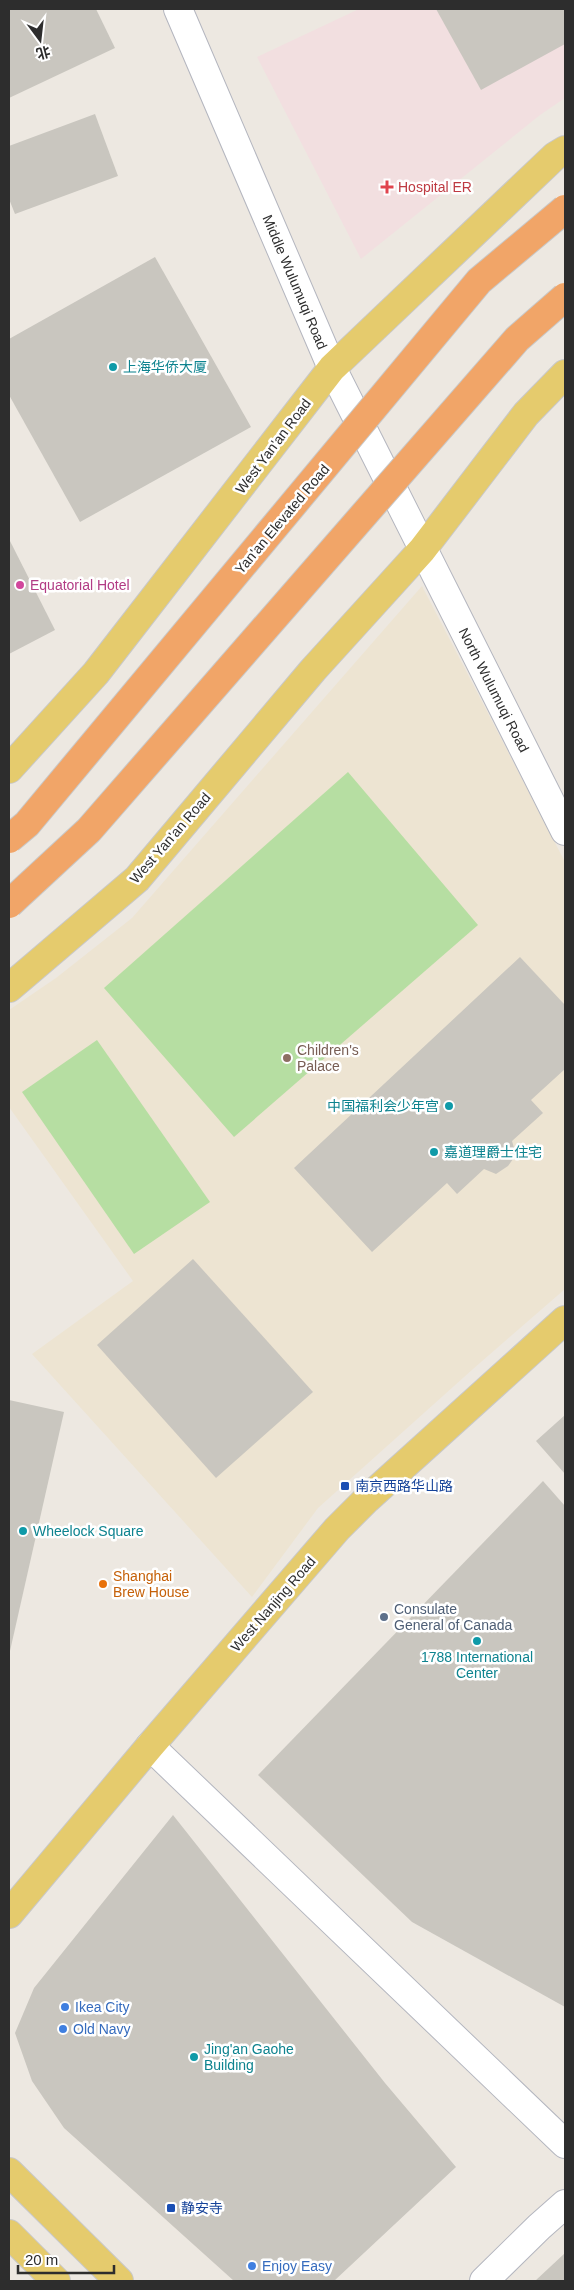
<svg xmlns="http://www.w3.org/2000/svg" width="574" height="2290" font-family="Helvetica,'Noto Sans SC',sans-serif">
<rect width="100%" height="100%" fill="#ede8e1"/>
<path fill="#ede4d2" d="M 422,586 L 565,862 L 565,1289 L 473,1369 L 318,1508 L 252,1597 L 32,1354 L 133,1281 L 9,1107 L 9,1010 L 56,978 L 132,918 Z"/>
<path fill="#f2dfe0" d="M 359,9 L 565,9 L 565,98 L 540,115 L 361,259 L 257,57 Z"/>
<g fill="#b6dea2">
<path d="M 348,772 L 478,925 L 234,1137 L 104,988 Z"/>
<path d="M 97,1040 L 210,1202 L 134,1254 L 22,1092 Z"/>
</g>
<g fill="#c9c6bf">
<path d="M 9,9 L 96,9 L 115,48 L 9,98 Z"/>
<path d="M 436,9 L 565,9 L 565,44 L 481,90 Z"/>
<path d="M 95,114 L 118,176 L 15,214 L 9,199 L 9,146 Z"/>
<path d="M 155,257 L 251,427 L 80,522 L 9,395 L 9,339 Z"/>
<path d="M 9,539 L 55,630 L 9,654 Z"/>
<path d="M 520,957 L 565,1005 L 565,1069 L 531,1100 L 543,1113 L 512,1141 L 516,1155 L 508,1166 L 496,1174 L 484,1169 L 457,1194 L 447,1183 L 372,1252 L 294,1168 Z"/>
<path d="M 193,1259 L 313,1392 L 216,1478 L 97,1345 Z"/>
<path d="M 9,1400 L 64,1412 L 10,1651 L 9,1651 Z"/>
<path d="M 565,1415 L 565,1474 L 536,1441 Z"/>
<path d="M 543,1481 L 565,1506 L 565,2007 L 412,1922 L 258,1775 Z"/>
<path d="M 173,1815 L 385,2083 L 456,2167 L 334,2281 L 234,2281 L 64,2128 L 32,2081 L 15,2033 L 34,1988 Z"/>
<path d="M 565,2253 L 565,2281 L 535,2281 Z"/>
</g>
<g fill="none" stroke-linecap="round" stroke-linejoin="round">
<g stroke="#b4b6bf" stroke-width="30">
<g id="minor">
<path d="M 178,9 L 332,368 L 565,831"/>
<path d="M 150,1746 L 565,2144"/>
<path d="M 484,2281 L 539,2227 L 565,2204"/>
</g>
</g>
<g stroke="#c8c8c8" stroke-width="30">
<g id="major">
<path d="M 9,769 L 96,673 L 332,368 L 555,156 L 565,150"/>
<path d="M 9,988 L 137,879 L 313,670 L 422,550 L 526,414 L 565,374"/>
<path d="M 9,1914 L 150,1746 L 337,1529 L 367,1499 L 565,1320"/>
<path d="M 9,2172 L 119,2281"/>
<path d="M 9,2234 L 56,2281"/>
</g>
</g>
<use href="#minor" stroke="#fff" stroke-width="28"/>
<use href="#major" stroke="#e5cb6d" stroke-width="28"/>
<g stroke="#c8c8c8" stroke-width="30" stroke-linecap="butt">
<g id="highway-bridge">
<path d="M 9,839 L 27,824 L 479,281 L 565,209"/>
<path d="M 9,904 L 89,830 L 517,339 L 565,297"/>
</g>
</g>
<use href="#highway-bridge" stroke="#f1a568" stroke-width="28"/>
</g>
<path fill="#e0444e" stroke="#fff" stroke-width="2" d="M384.5 179.5h5v5h5v5h-5v5h-5v-5h-5v-5h5z"/>
<g fill="#0f9aa8" stroke="#fff" stroke-width="2">
<circle cx="113" cy="367" r="5"/>
<circle cx="449" cy="1106" r="5"/>
<circle cx="434" cy="1152" r="5"/>
<circle cx="23" cy="1531" r="5"/>
<circle cx="477" cy="1641" r="5"/>
<circle cx="194" cy="2057" r="5"/>
</g>
<circle fill="#d1479c" stroke="#fff" stroke-width="2" cx="20" cy="585" r="5"/>
<circle fill="#8d6e63" stroke="#fff" stroke-width="2" cx="287" cy="1058" r="5"/>
<g fill="#1a4fb4" stroke="#fff" stroke-width="2">
<rect x="340" y="1481" width="10" height="10" rx="2.5"/>
<rect x="166" y="2203" width="10" height="10" rx="2.5"/>
</g>
<circle fill="#e8710a" stroke="#fff" stroke-width="2" cx="103" cy="1584" r="5"/>
<circle fill="#5c6f8a" stroke="#fff" stroke-width="2" cx="384" cy="1617" r="5"/>
<g fill="#3f7fe0" stroke="#fff" stroke-width="2">
<circle cx="65" cy="2007" r="5"/>
<circle cx="63" cy="2029" r="5"/>
<circle cx="252" cy="2266" r="5"/>
</g>
<g text-anchor="middle" dominant-baseline="central" stroke-width="5" stroke-linejoin="round" paint-order="stroke">
<g font-size="14" fill="#be3a42" stroke="#fff" text-anchor="start">
<text x="398" y="187">Hospital ER</text>
</g>
<g font-size="14" fill="#2d2d2d" stroke="#fff">
<text transform="translate(295 282) rotate(67)">Middle Wulumuqi Road</text>
<text transform="translate(273 446) rotate(-53)">West Yan'an Road</text>
<text transform="translate(282 519) rotate(-50)">Yan'an Elevated Road</text>
<text transform="translate(494 690) rotate(63)">North Wulumuqi Road</text>
<text transform="translate(170 838) rotate(-49)">West Yan'an Road</text>
<text transform="translate(273 1604) rotate(-49)">West Nanjing Road</text>
</g>
<g font-size="14" fill="#0d838f" stroke="#fff" text-anchor="start">
<text x="123" y="367">上海华侨大厦</text>
<text x="439" y="1106" text-anchor="end">中国福利会少年宫</text>
<text x="444" y="1152">嘉道理爵士住宅</text>
<text x="33" y="1531">Wheelock Square</text>
<text x="477" y="1657" text-anchor="middle">1788 International<tspan x="477" dy="16">Center</tspan></text>
<text x="204" y="2049">Jing'an Gaohe<tspan x="204" dy="16">Building</tspan></text>
</g>
<g font-size="14" fill="#b23c85" stroke="#fff" text-anchor="start">
<text x="30" y="585">Equatorial Hotel</text>
</g>
<g font-size="14" fill="#785e54" stroke="#fff" text-anchor="start">
<text x="297" y="1050">Children's<tspan x="297" dy="16">Palace</tspan></text>
</g>
<g font-size="14" fill="#164399" stroke="#fff" text-anchor="start">
<text x="355" y="1486">南京西路华山路</text>
<text x="181" y="2208">静安寺</text>
</g>
<g font-size="14" fill="#c56008" stroke="#fff" text-anchor="start">
<text x="113" y="1576">Shanghai<tspan x="113" dy="16">Brew House</tspan></text>
</g>
<g font-size="14" fill="#4e5e75" stroke="#fff" text-anchor="start">
<text x="394" y="1609">Consulate<tspan x="394" dy="16">General of Canada</tspan></text>
</g>
<g font-size="14" fill="#366cbe" stroke="#fff" text-anchor="start">
<text x="75" y="2007">Ikea City</text>
<text x="73" y="2029">Old Navy</text>
<text x="262" y="2266">Enjoy Easy</text>
</g>
</g>
<rect width="574" height="2290" fill="none" stroke="#2d2d2d" stroke-width="20"/>
<g transform="translate(40 40) rotate(165)" stroke="#ffffff" stroke-width="4" paint-order="stroke">
<path d="M0-4L9 19L0 12L-9 19Z" fill="#2d2d2d"/>
<text y="-8" font-size="14" font-weight="bold" text-anchor="middle" fill="#2d2d2d">北</text>
</g>
<path d="M18 2265v8h96v-8" fill="none" stroke="#2d2d2d" stroke-width="2.5"/>
<text x="25" y="2265" font-size="15" fill="#2d2d2d" stroke="#ffffff" stroke-width="4" paint-order="stroke">20 m</text>
</svg>
